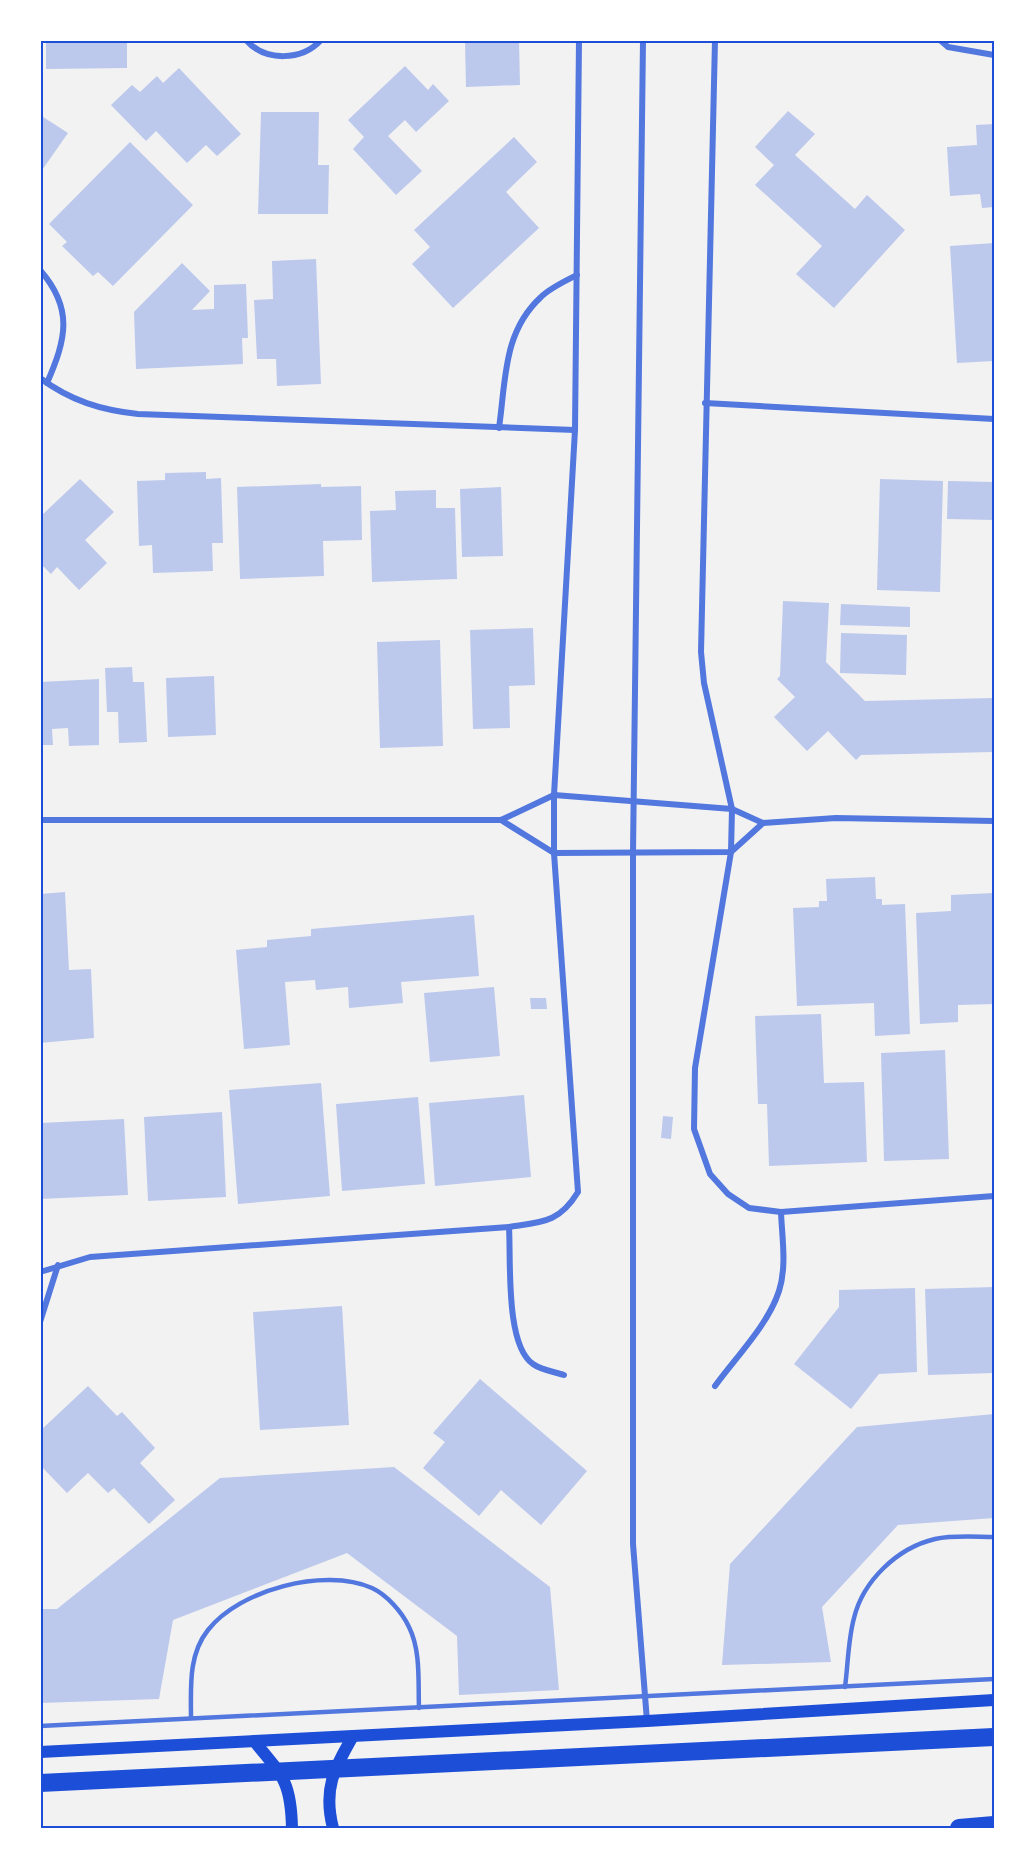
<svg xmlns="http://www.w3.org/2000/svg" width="1035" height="1869" font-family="'Source Serif 4',serif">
<rect width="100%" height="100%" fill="#f2f2f2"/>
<g fill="#bdc9ec">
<path d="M 46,40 L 127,40 L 127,68 L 46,69 Z"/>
<path d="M 465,40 L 519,40 L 520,85 L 466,87 Z"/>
<path d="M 405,66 L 428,90 L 433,84 L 449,101 L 416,132 L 405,120 L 388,136 L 422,171 L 396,195 L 353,149 L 364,137 L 348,120 Z"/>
<path d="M 179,68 L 241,134 L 217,156 L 206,145 L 187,163 L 156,131 L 146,141 L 111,105 L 132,85 L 140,92 L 157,76 L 163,83 Z"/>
<path d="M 788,111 L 815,134 L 795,155 L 855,209 L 867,195 L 905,230 L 834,308 L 796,274 L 822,246 L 755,185 L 774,165 L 755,147 Z"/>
<path d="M 261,112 L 319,112 L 318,165 L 329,165 L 328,214 L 258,214 Z"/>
<path d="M 40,115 L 68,133 L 40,173 Z"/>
<path d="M 994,124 L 994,207 L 982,208 L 980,194 L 950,196 L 947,147 L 977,145 L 976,125 Z"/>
<path d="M 514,137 L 537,162 L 506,192 L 539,228 L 453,308 L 412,264 L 430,247 L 414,230 Z"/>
<path d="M 130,142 L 193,205 L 113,286 L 98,272 L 93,276 L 62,246 L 67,242 L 49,224 Z"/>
<path d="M 994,243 L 994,361 L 957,363 L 950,246 Z"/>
<path d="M 316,259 L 321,384 L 277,386 L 276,359 L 257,359 L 254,300 L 273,299 L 272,261 Z"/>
<path d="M 182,263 L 210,291 L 192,310 L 214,309 L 214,285 L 246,284 L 248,338 L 242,338 L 243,364 L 136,369 L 134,312 Z"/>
<path d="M 206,472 L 206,479 L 221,478 L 223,543 L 212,543 L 213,571 L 153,573 L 152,545 L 139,546 L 137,481 L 165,480 L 165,473 Z"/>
<path d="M 80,479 L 114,512 L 85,540 L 107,563 L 79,590 L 57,567 L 51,574 L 40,563 L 40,517 Z"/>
<path d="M 880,479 L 943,481 L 940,592 L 877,590 Z"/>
<path d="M 948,481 L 994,482 L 994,520 L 947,519 Z"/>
<path d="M 321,484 L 321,487 L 361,486 L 362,540 L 323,541 L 324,576 L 240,579 L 237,487 Z"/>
<path d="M 501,487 L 503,556 L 462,557 L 460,489 Z"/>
<path d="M 436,490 L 436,508 L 455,508 L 457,579 L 372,582 L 370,511 L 396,510 L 395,491 Z"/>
<path d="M 783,601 L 829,603 L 826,662 L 865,701 L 994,698 L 994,752 L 861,755 L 856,760 L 828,731 L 807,751 L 774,717 L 795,697 L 777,679 L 780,676 Z"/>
<path d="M 841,604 L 910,607 L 910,627 L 840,625 Z"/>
<path d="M 533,628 L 535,685 L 509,686 L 510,728 L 473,729 L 470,630 Z"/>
<path d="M 841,633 L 907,635 L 906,675 L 840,673 Z"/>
<path d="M 440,640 L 443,746 L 380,748 L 377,642 Z"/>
<path d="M 132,667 L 133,682 L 144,682 L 147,742 L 119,743 L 118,712 L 107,712 L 105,668 Z"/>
<path d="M 214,676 L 216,735 L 168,737 L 166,678 Z"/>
<path d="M 99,679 L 99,745 L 69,746 L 68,728 L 52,729 L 53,745 L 40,745 L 40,682 Z"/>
<path d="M 875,877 L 876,899 L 882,899 L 882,905 L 905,904 L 910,1034 L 875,1036 L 874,1003 L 797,1006 L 793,908 L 819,907 L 819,901 L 827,901 L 826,879 Z"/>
<path d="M 65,892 L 69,970 L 91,969 L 94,1038 L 40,1043 L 40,894 Z"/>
<path d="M 994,893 L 994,1004 L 958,1005 L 958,1022 L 920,1024 L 916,913 L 951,911 L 951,895 Z"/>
<path d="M 474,915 L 479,976 L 401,982 L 403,1003 L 349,1008 L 348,987 L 316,990 L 315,980 L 285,982 L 290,1045 L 244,1049 L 236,950 L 267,947 L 267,940 L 311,936 L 311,929 Z"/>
<path d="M 494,987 L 500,1056 L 430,1062 L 424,993 Z"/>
<path d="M 530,998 L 546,998 L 547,1009 L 531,1009 Z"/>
<path d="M 821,1014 L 824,1083 L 864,1082 L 867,1162 L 769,1166 L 767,1104 L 758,1104 L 755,1016 Z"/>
<path d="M 945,1050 L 949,1159 L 884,1161 L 881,1053 Z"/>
<path d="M 321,1083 L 330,1196 L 238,1204 L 229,1090 Z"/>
<path d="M 524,1095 L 531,1177 L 435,1186 L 429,1103 Z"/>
<path d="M 418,1097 L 425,1184 L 342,1191 L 336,1104 Z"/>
<path d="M 222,1112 L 226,1197 L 148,1201 L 144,1117 Z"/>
<path d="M 663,1116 L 673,1117 L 671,1139 L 661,1138 Z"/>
<path d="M 124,1119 L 128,1195 L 40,1199 L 40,1123 Z"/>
<path d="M 994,1287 L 994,1373 L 928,1375 L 925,1289 Z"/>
<path d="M 915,1288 L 917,1372 L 879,1374 L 851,1409 L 794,1364 L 839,1307 L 839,1290 Z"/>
<path d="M 342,1306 L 349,1425 L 260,1430 L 253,1312 Z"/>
<path d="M 480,1379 L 587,1471 L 541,1525 L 501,1490 L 479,1516 L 423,1468 L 445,1442 L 433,1433 Z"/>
<path d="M 88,1386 L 117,1416 L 122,1412 L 155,1448 L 140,1463 L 175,1500 L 149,1524 L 114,1488 L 108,1493 L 88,1473 L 67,1493 L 40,1465 L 40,1431 Z"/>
<path d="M 994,1414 L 994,1518 L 898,1525 L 822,1607 L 831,1662 L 722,1665 L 730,1564 L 857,1427 Z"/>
<path d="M 394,1467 L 550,1587 L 559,1690 L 459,1695 L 457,1636 L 347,1553 L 173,1620 L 159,1699 L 40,1703 L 40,1609 L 57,1609 L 220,1478 Z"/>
</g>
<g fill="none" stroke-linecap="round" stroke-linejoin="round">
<g stroke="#5277de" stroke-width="4.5">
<path d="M 845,1687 C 848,1665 848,1640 854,1618 C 863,1581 897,1548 935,1539 C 953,1535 976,1537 994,1537"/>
<path d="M 191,1718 C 191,1688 188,1655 208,1630 C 239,1590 324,1567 372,1588 C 387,1595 402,1612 409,1627 C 421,1651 418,1682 419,1708"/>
<path d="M 40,1726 L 994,1679"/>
</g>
<g stroke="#5277de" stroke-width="6">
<path d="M 246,40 C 265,62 302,61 321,40"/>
<path d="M 643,40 L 633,853 L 633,1544 L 647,1721"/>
<path d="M 715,40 L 701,652 L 704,683 L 732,809 L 731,852 L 695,1068 L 694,1129 L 710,1174 L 728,1194 L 749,1208 L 781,1212 L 994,1196"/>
<path d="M 940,40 L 948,47 L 994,55"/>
<path d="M 40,270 C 74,309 66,339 47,383"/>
<path d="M 40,378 C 71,401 101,410 138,414 L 575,430"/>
<path d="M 705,403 L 994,419"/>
<path d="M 499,428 C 506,379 503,332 541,297 C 550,288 565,281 577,275"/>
<path d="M 40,820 L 501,820 L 554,795 L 732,809 L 763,823 L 836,818 L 994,821"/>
<path d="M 501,820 L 554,853 L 731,852 L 763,823"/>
<path d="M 509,1227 C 511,1259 505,1345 533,1364 C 541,1370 555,1372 564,1375"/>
<path d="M 40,1272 L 90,1257 L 509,1227 C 542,1222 559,1223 578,1192 L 554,853 L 554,795 L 575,430 L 579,40"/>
<path d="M 40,1322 L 58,1265"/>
<path d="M 715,1386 C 736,1357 768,1325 779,1291 C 787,1266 782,1238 781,1212"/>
</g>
<g stroke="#1d4ed8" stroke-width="12">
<path d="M 254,1741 C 283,1776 291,1782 292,1828"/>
<path d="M 40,1752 L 647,1721 L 994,1700"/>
<path d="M 333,1828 C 323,1789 334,1769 353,1736"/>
</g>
<g stroke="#1d4ed8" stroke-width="18">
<path d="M 40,1783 L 994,1737"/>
<path d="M 959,1828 L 994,1825"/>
</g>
</g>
<rect width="1035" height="1869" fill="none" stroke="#ffffff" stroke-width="84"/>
<rect x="42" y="42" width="951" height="1785" fill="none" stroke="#1d4ed8" stroke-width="2"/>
</svg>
